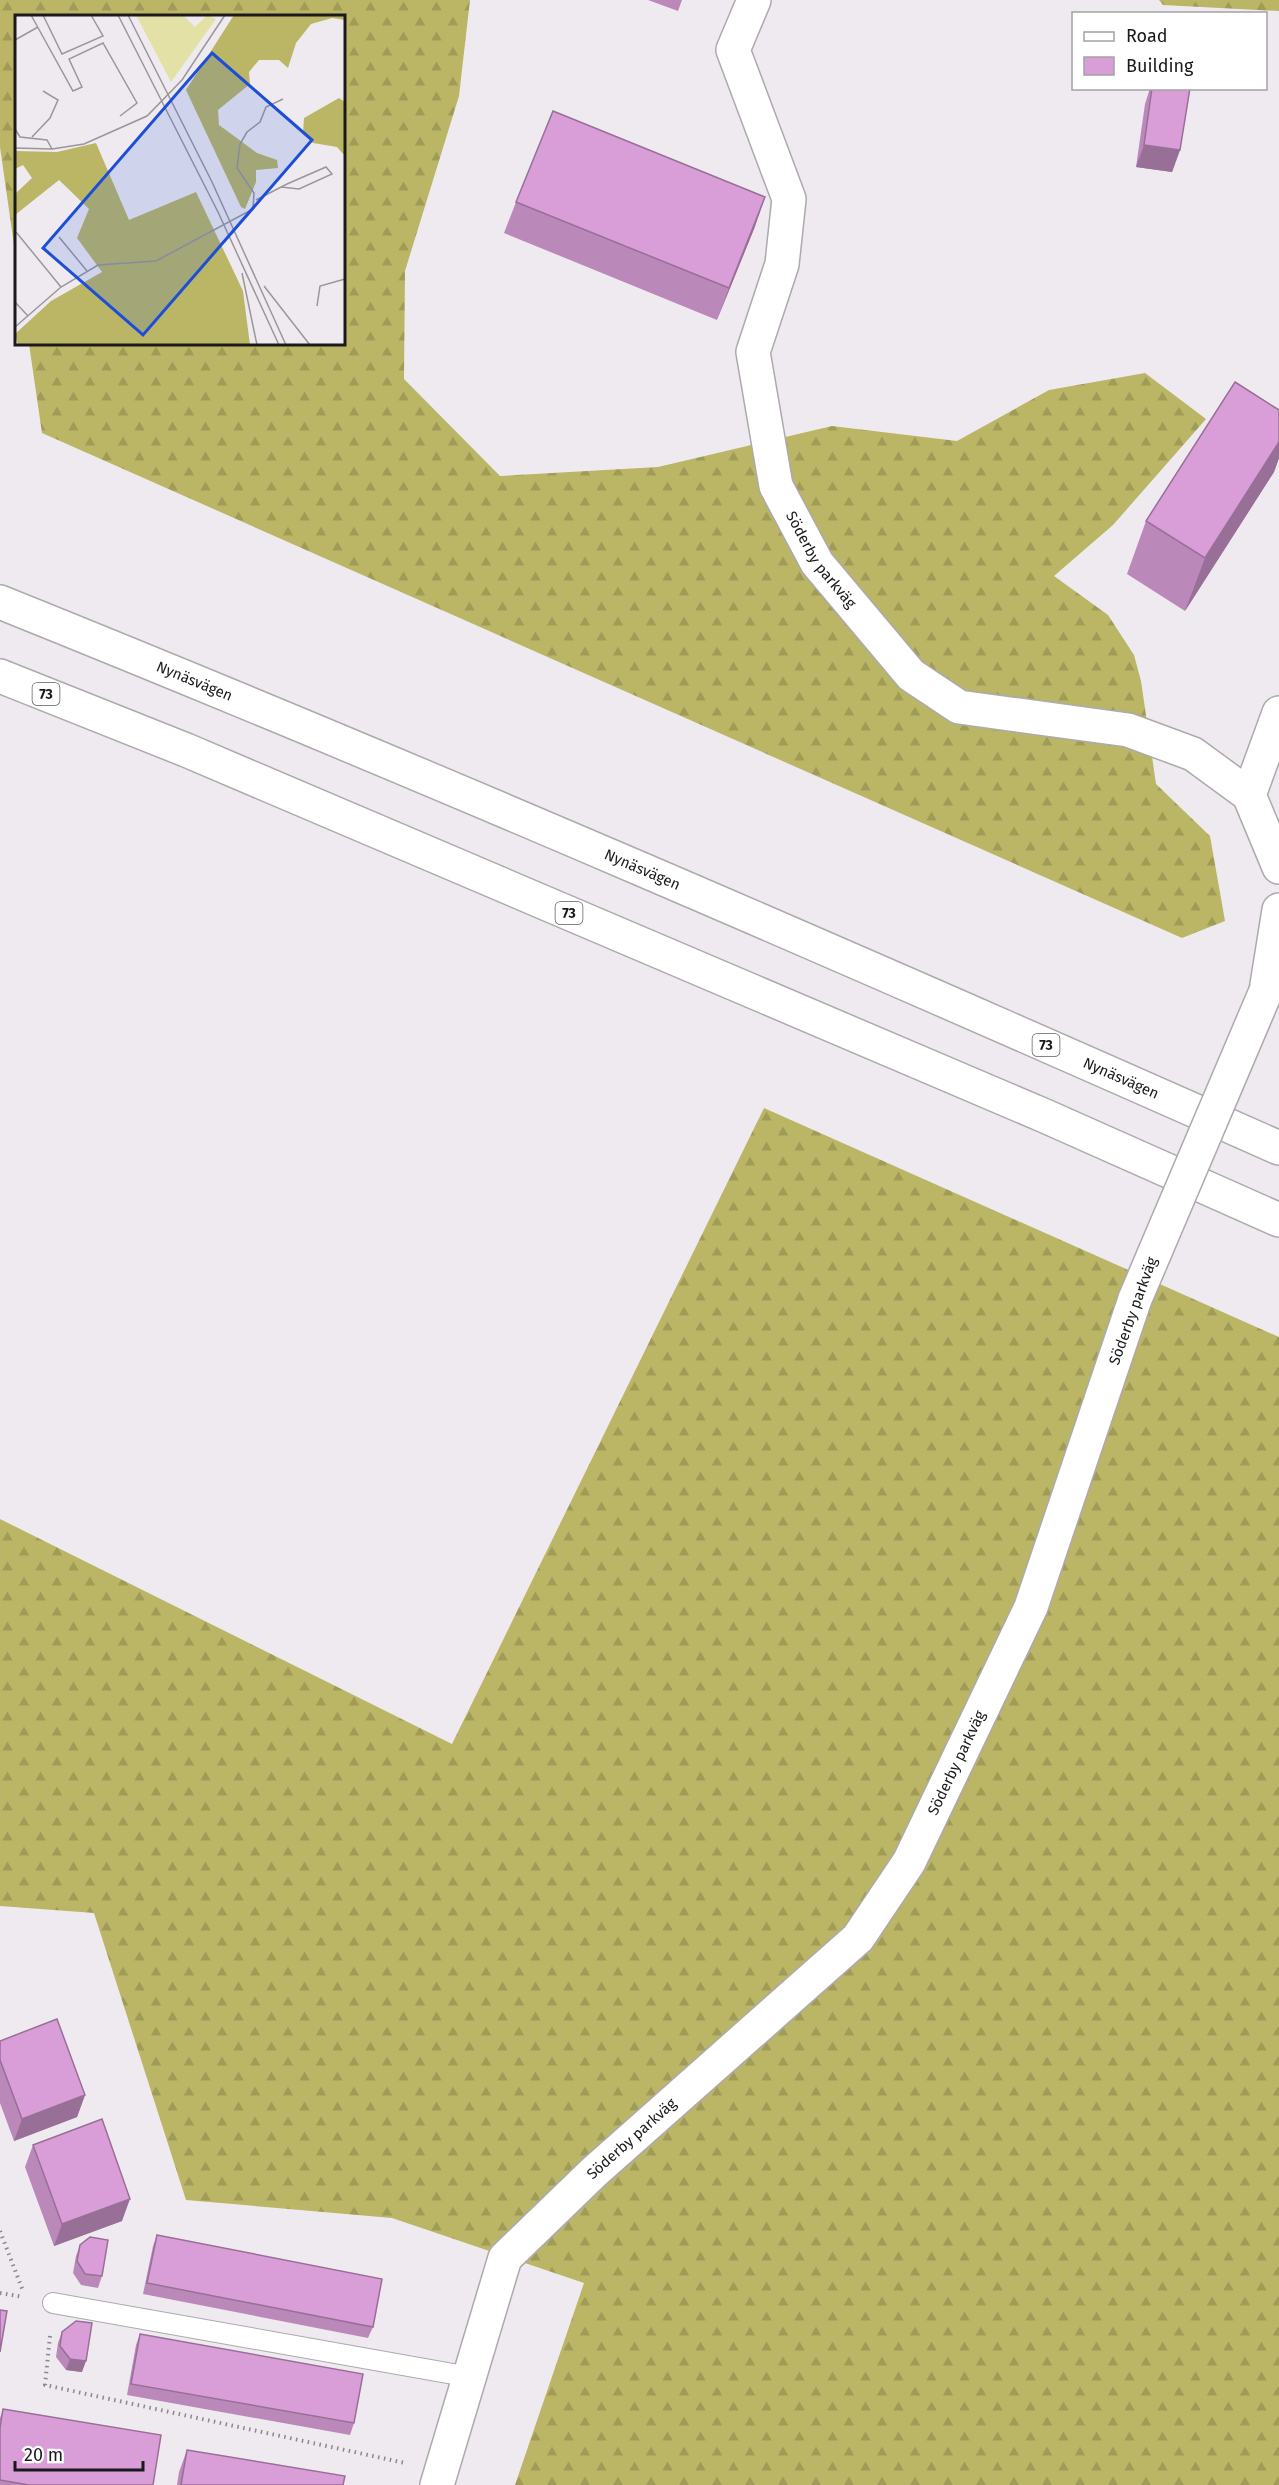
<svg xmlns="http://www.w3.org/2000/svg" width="1279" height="2485" font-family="'Fira Sans',sans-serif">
<defs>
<pattern id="forest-firs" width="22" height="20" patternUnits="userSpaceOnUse" patternTransform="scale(1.5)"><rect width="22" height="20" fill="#bbb665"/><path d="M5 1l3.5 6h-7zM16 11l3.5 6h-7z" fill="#a09c57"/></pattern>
</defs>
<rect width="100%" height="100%" fill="#efeaef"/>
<g fill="url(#forest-firs)">
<path d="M 0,0 L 470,0 L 459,96 L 405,271 L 404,379 L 500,476 L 658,467 L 832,426 L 957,441 L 1049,390 L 1145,373 L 1206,419 L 1113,525 L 1054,576 L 1108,615 L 1134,655 L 1141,681 L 1156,784 L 1210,836 L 1225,921 L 1182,938 L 42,433 L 29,344 L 344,344 L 344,16 L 16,16 L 16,259 L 0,147 Z"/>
<path d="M 1159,0 L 1279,0 L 1279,11 L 1163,5 Z"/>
<path d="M 764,1108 L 1279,1337 L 1279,2485 L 515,2485 L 584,2283 L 392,2218 L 186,2200 L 94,1913 L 0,1906 L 0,1519 L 452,1744 Z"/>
</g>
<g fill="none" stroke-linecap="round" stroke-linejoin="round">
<g stroke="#ada9ad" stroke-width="22">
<path id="lane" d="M 53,2303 L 470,2377"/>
</g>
<g stroke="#ada9ad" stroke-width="36">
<g id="street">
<path id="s1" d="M 754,0 L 733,50 L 789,199 L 782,264 L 753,352 L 776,486 L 817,563 L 911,675 L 959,707 L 1128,730 L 1193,754 L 1249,795 L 1279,867"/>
<path d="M 1249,795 L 1279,713"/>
<path d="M 1266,991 L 1279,910"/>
<path id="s2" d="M 437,2485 L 505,2258 L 594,2172 L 858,1938 L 909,1862 L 1031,1607 L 1135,1299"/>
</g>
</g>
<g stroke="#ada9ad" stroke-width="36">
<g id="highway">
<path id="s3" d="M 0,602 C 430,775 855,960 1279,1148"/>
<path d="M 0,676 L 186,750 L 1045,1116 L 1279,1220"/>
</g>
</g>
<g stroke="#8b878b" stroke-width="4" stroke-dasharray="1.5 4.5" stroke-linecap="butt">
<path d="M 0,2231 L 23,2291"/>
<path d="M 0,2293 L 23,2297"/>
<path d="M 50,2336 L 45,2385 L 405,2463"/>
</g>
<use href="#lane" stroke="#fff" stroke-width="20"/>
<use href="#street" stroke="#fff" stroke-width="33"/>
<use href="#highway" stroke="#fff" stroke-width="33"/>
<g stroke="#ada9ad" stroke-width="36" stroke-linecap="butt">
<path id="street-bridge" d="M 1135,1299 L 1266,991"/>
</g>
<use href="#street-bridge" stroke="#fff" stroke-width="33"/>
</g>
<g fill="#bb88ba">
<path d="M 648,0 L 682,0 L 678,11 Z"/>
<path d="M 1150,88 L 1190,88 L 1180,150 L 1172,172 L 1136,167 L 1145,104 Z"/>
<path d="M 765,197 L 754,229 L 717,320 L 504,233 L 516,202 Z"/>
<path d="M 1279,410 L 1279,458 L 1274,472 L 1185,611 L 1127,574 L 1146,521 Z"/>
<path d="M 0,2041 L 85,2095 L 77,2117 L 14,2141 L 0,2103 Z"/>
<path d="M 33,2145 L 122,2221 L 54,2246 L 25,2167 Z"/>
<path d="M 157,2235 L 373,2327 L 368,2338 L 143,2294 L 153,2246 Z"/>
<path d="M 80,2245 L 102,2276 L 98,2288 L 81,2285 L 73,2273 L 76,2256 Z"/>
<path d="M 62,2332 L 82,2372 L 66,2370 L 56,2357 L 58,2343 Z"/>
<path d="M 140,2334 L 354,2423 L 350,2435 L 127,2395 L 136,2345 Z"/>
<path d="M 3,2409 L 153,2485 L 0,2485 L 0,2418 Z"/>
<path d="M 187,2450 L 343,2485 L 177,2485 L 179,2472 Z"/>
</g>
<g fill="#986f97">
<path d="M 1144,145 L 1180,150 L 1172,172 L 1136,167 Z"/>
<path d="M 765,197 L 754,229 L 717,320 L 729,288 Z"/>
<path d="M 1279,442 L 1279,458 L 1274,472 L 1185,611 L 1205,558 Z"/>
<path d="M 85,2095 L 77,2117 L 14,2141 L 22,2119 Z"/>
<path d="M 130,2199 L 122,2221 L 54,2246 L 62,2224 Z"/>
<path d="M 70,2359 L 86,2361 L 82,2372 L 66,2370 Z"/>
</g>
<g fill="#d99ed8" stroke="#986f97" stroke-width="1.5">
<path d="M 1152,88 L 1190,88 L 1180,150 L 1144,145 Z"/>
<path d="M 553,111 L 765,197 L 729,288 L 516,202 Z"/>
<path d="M 1235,382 L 1279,410 L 1279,442 L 1205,558 L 1146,521 Z"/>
<path d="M 57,2019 L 85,2095 L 22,2119 L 0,2060 L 0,2041 Z"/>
<path d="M 102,2119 L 130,2199 L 62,2224 L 33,2145 Z"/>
<path d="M 157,2235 L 382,2279 L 373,2327 L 147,2283 Z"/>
<path d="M 90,2237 L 108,2240 L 102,2276 L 85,2274 L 77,2261 L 80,2245 Z"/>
<path d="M 0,2310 L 7,2311 L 0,2352 Z"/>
<path d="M 76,2321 L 92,2323 L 86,2361 L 70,2359 L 60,2346 L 62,2332 Z"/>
<path d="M 140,2334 L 363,2374 L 354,2423 L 131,2384 Z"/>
<path d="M 3,2409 L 161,2435 L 153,2485 L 29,2485 L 0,2480 L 0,2428 Z"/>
<path d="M 187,2450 L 345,2476 L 343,2485 L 181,2485 Z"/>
</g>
<g text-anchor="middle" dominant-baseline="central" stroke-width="6" stroke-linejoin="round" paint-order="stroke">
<g fill="#fff" stroke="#5f5e5f" stroke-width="1.5">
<rect x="32.5" y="683" width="27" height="22" rx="4.5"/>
<rect x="555.5" y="902" width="27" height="22" rx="4.5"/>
<rect x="1032.5" y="1034" width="27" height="22" rx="4.5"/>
</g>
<g font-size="14" font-weight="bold" fill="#1b191b">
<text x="46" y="694">73</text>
<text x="569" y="913">73</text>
<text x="1046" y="1045">73</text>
</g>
<g font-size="15" fill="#1b191b" stroke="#fff">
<text stroke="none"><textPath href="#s1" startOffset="594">Söderby parkväg</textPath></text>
<text stroke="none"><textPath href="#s3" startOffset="210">Nynäsvägen</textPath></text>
<text stroke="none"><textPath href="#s3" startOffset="696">Nynäsvägen</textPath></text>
<text stroke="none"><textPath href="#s3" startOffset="1218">Nynäsvägen</textPath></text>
<text transform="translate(1133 1311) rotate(-70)">Söderby parkväg</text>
<text stroke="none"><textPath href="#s2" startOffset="915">Söderby parkväg</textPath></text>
<text stroke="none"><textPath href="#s2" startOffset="411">Söderby parkväg</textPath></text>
</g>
</g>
<g transform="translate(15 15)">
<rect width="330" height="330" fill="#efeaef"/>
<path d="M 121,0 L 168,0 L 180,12 L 192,0 L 201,4 L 156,67 Z" fill="#e3e1a6"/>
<path d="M 219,0 L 330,0 L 330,5 L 317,3 L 296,9 L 281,28 L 273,53 L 264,45 L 244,45 L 234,57 L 235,69 L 203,95 L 204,110 L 242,138 L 262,145 L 263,153 L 241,155 L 241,167 L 230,194 L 226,192 L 171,75 ZM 324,83 L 330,87 L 330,141 L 322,132 L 298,128 L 288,118 L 289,103 ZM 81,128 L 114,205 L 181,177 L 228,276 L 235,330 L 3,330 L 0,319 L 36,286 L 87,257 L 62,223 L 74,194 L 44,165 L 0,200 L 0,179 L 17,163 L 8,150 L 0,154 L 0,136 L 42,137 Z" fill="#bbb665"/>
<path fill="none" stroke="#9a969a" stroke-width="1.5" d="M 16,0 L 58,76 L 67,72 L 54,44 L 88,28 L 122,88 L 105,101M 28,0 L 47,39 L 88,21 L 76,0M 103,0 L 203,197 L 264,330M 113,0 L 197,167 L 271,330M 0,25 L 23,12M 0,114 L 5,122 L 32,125 L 37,134M 17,122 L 35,103 L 43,85 L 28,76M 0,133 L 37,134 L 69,129 L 132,101 L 167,65 L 210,0M 241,185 L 272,169 L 311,152 L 317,159 L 284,174 L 266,172M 1,217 L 46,272M 44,222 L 72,256M 227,258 L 242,330M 249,271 L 295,330M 0,287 L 13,301M 302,291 L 305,271 L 330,264M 0,312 L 46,272 L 83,250 L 141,246 L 238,194 L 239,178 L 222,153 L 225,129 L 232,117 L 245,107 L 251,92 L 268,84"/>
<path fill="#1d4ed8" fill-opacity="0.15" stroke="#1d4ed8" stroke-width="3" d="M 197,38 L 297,125 L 128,320 L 28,233 Z"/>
<rect width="330" height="330" fill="none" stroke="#1b191b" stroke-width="3"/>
</g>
<rect x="1072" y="12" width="195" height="78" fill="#ffffff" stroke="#a4a3a4" stroke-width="1.5"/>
<rect x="1084" y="32" width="30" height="9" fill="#ffffff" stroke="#a4a3a4" stroke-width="1.5"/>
<text x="1126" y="42" font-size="18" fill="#1b191b">Road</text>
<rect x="1084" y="57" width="30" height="18" fill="#d99ed8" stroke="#a4a3a4" stroke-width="1.5"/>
<text x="1126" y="72" font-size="18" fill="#1b191b">Building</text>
<path d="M15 2461v9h128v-9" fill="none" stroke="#1b191b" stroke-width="3"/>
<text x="24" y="2461" font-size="18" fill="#1b191b" stroke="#ffffff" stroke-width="4.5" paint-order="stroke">20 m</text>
</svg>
